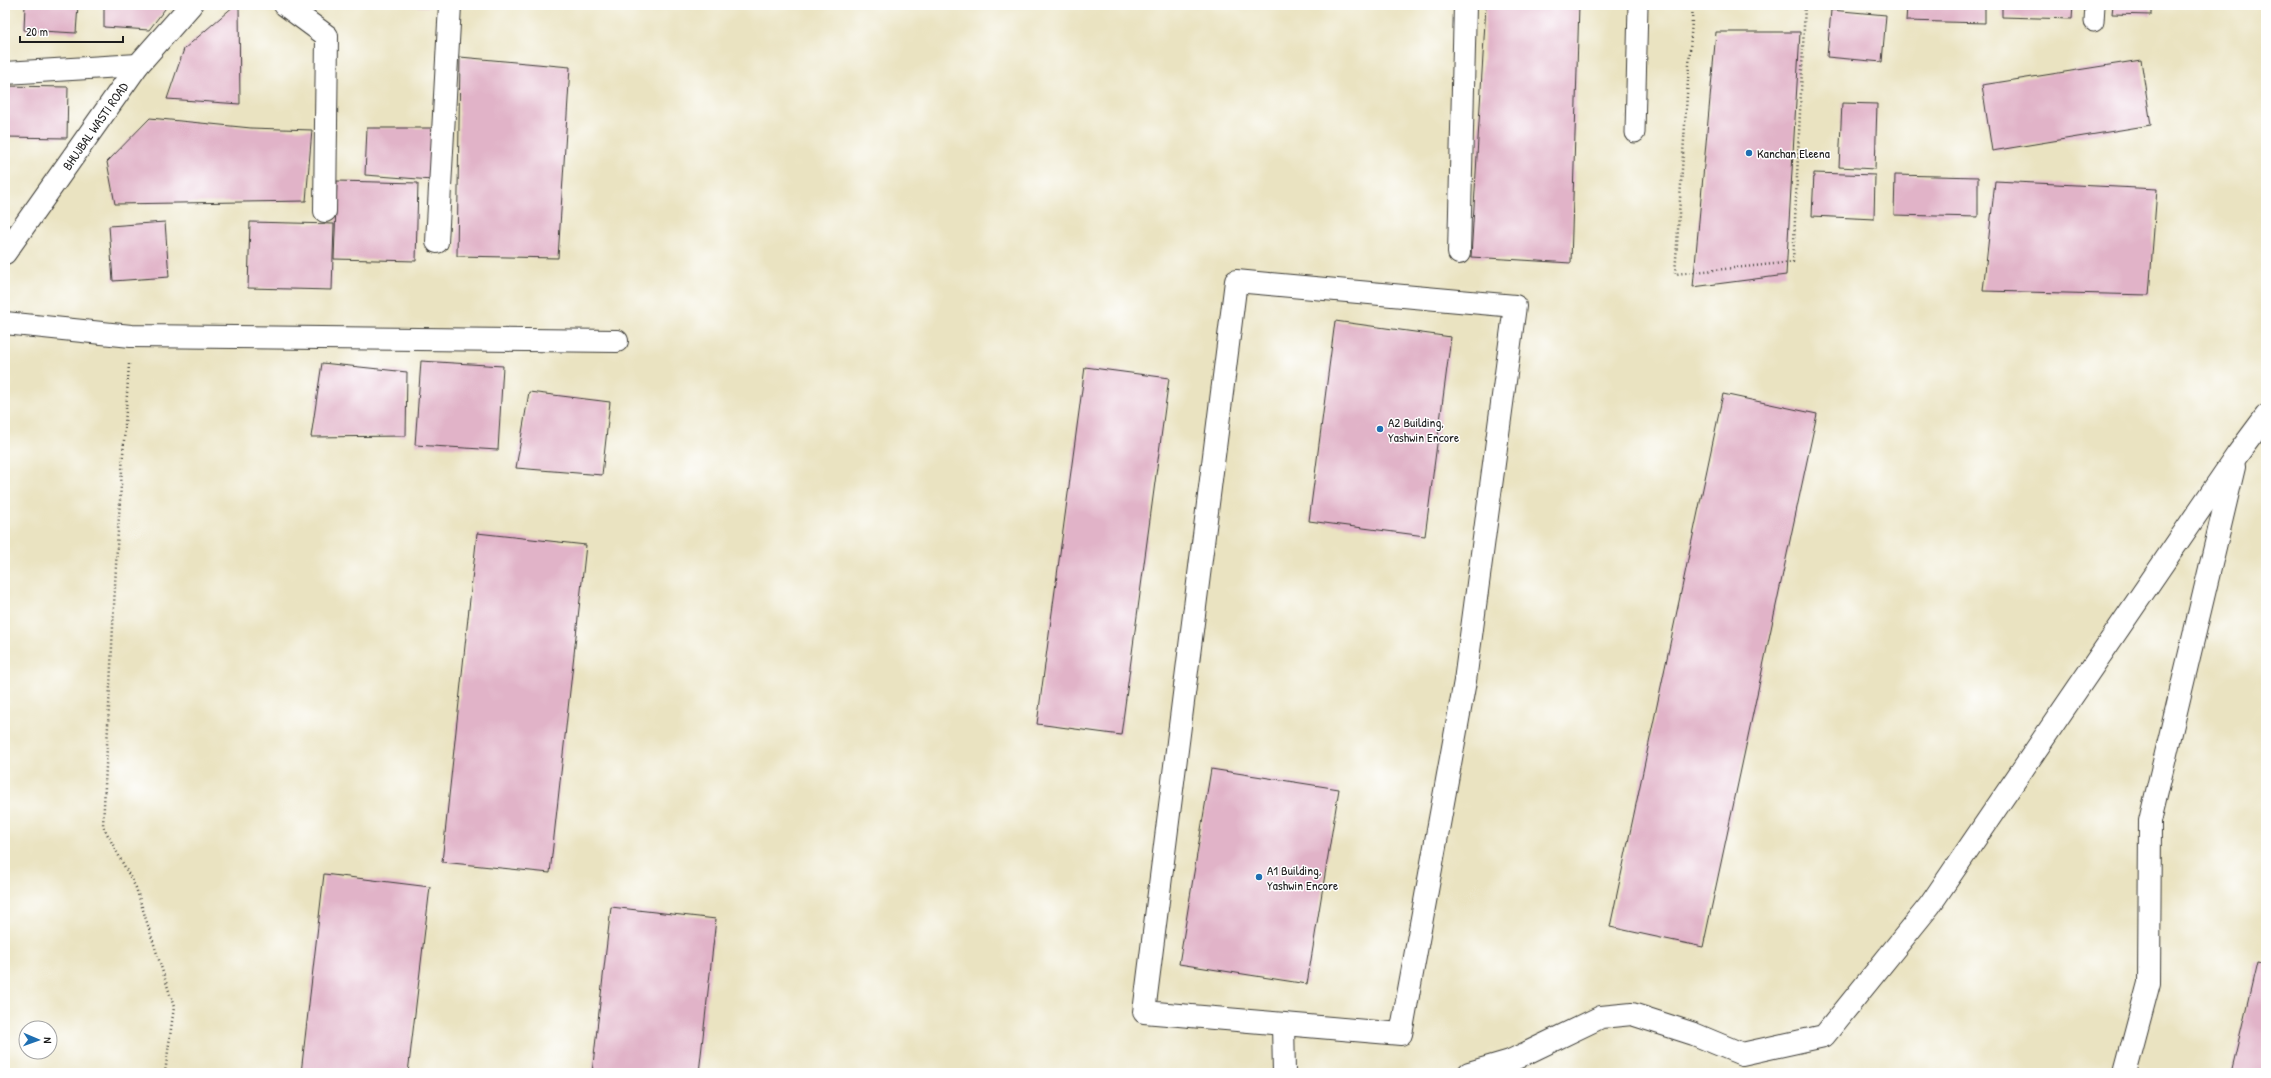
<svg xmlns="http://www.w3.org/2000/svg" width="2271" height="1078" font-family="'Patrick Hand',sans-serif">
<rect width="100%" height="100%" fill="#fff"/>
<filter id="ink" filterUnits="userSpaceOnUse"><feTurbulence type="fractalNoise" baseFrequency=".025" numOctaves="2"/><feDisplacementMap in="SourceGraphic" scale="8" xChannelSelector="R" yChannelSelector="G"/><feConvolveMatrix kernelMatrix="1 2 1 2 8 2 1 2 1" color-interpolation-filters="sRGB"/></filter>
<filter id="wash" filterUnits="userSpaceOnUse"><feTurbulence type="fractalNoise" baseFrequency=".012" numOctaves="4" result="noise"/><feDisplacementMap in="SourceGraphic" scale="16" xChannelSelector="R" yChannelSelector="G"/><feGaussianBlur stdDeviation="0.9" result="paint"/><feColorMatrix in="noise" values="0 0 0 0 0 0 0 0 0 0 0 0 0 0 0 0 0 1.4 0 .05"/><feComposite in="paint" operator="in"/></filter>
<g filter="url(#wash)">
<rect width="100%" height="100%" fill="#eae3c1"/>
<g id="blocks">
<g fill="#e1b3c8">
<path d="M 25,5 L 78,5 L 76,33 L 24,30 Z"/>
<path d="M 104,5 L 168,5 L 149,30 L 104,27 Z"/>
<path d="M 235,5 L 239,5 L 240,104 L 167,99 L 184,49 Z"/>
<path d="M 406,5 L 431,5 L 431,7 L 406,6 Z"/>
<path d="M 1486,5 L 1579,5 L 1571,263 L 1471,257 Z"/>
<path d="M 1907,5 L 1985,5 L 1985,23 L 1906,21 Z"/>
<path d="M 2002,5 L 2073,5 L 2072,19 L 2002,17 Z"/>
<path d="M 2113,5 L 2151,5 L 2151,15 L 2112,14 Z"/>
<path d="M 1831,10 L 1886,15 L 1882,62 L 1827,57 Z"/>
<path d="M 1716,32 L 1800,32 L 1786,275 L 1693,287 Z"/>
<path d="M 460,57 L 570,67 L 558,258 L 457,256 Z"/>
<path d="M 2141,60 L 2151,125 L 1992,151 L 1982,85 Z"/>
<path d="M 5,86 L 68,87 L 67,138 L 5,137 Z"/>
<path d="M 1842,103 L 1877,104 L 1875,169 L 1839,167 Z"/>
<path d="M 150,118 L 251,128 L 312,130 L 306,201 L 115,204 L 107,162 Z"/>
<path d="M 367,128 L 434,128 L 432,180 L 365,175 Z"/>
<path d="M 1814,173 L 1875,175 L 1874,219 L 1812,216 Z"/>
<path d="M 1895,175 L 1978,177 L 1978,217 L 1894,215 Z"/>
<path d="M 337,181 L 418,183 L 416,261 L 334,259 Z"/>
<path d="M 1995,181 L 2157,189 L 2149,295 L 1983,291 Z"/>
<path d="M 165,222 L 169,277 L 113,281 L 109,226 Z"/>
<path d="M 250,222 L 334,224 L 332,290 L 248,288 Z"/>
<path d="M 1335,321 L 1451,337 L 1425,536 L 1309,521 Z"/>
<path d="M 421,361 L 503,366 L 498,450 L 415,445 Z"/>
<path d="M 322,363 L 407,372 L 406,436 L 311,437 Z"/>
<path d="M 1085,367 L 1169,378 L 1121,735 L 1037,724 Z"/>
<path d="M 529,392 L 610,402 L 602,475 L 516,468 Z"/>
<path d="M 1723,394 L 1817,414 L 1703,947 L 1610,927 Z"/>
<path d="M 477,533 L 586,545 L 550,873 L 442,862 Z"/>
<path d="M 1211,769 L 1339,789 L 1307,984 L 1179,964 Z"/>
<path d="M 324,874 L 430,887 L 408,1073 L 301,1073 Z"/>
<path d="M 611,907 L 716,919 L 699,1073 L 592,1073 Z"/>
<path d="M 2257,962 L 2266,964 L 2266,1073 L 2231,1073 Z"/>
</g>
</g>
</g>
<g filter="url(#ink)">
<use href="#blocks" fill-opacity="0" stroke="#3b3a35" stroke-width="1"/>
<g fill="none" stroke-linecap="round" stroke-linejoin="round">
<g stroke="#3b3a35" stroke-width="21">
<g id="lane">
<path d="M 2094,22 L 2095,5"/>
<path d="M 1635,133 L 1638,5"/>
</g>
</g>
<g stroke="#3b3a35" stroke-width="24">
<g id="street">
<path d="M 285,5 L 327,36 L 325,211"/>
<path d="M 5,73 L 138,65"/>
<path d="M 437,242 L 450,5"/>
<path d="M 5,253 L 138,65 L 191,5"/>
<path d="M 1459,253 L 1465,5"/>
<path d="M 1236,281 L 1515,306 L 1465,681 L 1401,1034 L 1144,1012 Z"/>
<path d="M 5,323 L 131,336 L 617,341"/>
<path d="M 1283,1024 L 1284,1073"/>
<path d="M 1469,1073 L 1510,1061 L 1601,1017 L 1632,1014 L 1694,1034 L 1742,1054 L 1824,1036 L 1930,905 L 2237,455 L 2266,416"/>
<path d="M 2125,1073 L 2149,983 L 2150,821 L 2234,467"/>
</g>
</g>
<g stroke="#3b3a35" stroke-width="2.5" stroke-dasharray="1 3" stroke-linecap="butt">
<path d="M 1693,5 L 1675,274 L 1793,262 L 1805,5"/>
<path d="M 129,364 L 117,546 L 103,826 L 136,888 L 174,1007 L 165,1073"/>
</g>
<use href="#lane" stroke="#fff" stroke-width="19"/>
<use href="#street" stroke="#fff" stroke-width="22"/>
</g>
</g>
<g fill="#1f6fb2" stroke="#fff" stroke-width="1.5">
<circle cx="1749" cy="153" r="4"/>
<circle cx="1380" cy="429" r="4"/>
<circle cx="1259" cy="877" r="4"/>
</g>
<g text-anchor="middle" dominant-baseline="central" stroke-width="3" stroke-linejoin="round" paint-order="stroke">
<g font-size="13" fill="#1c1c1c" stroke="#fff">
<text transform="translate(95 126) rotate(-55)">BHUJBAL WASTI ROAD</text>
</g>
<g font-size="13" fill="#1c1c1c" stroke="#fff" text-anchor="start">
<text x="1757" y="153">Kanchan Eleena</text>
<text x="1388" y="422">A2 Building,<tspan x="1388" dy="15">Yashwin Encore</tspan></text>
<text x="1267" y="870">A1 Building,<tspan x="1267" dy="15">Yashwin Encore</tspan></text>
</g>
</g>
<rect width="2271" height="1078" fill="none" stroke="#fff" stroke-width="20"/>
<g transform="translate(38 1040) rotate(92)"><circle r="19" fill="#ffffff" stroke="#a4a4a4"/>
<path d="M0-3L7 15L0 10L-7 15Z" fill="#1f6fb2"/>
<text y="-6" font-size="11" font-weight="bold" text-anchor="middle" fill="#1c1c1c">N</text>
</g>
<path d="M20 36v6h103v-6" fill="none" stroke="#1c1c1c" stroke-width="2"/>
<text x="26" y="36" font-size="12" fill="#1c1c1c" stroke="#ffffff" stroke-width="3" paint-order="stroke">20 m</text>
</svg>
